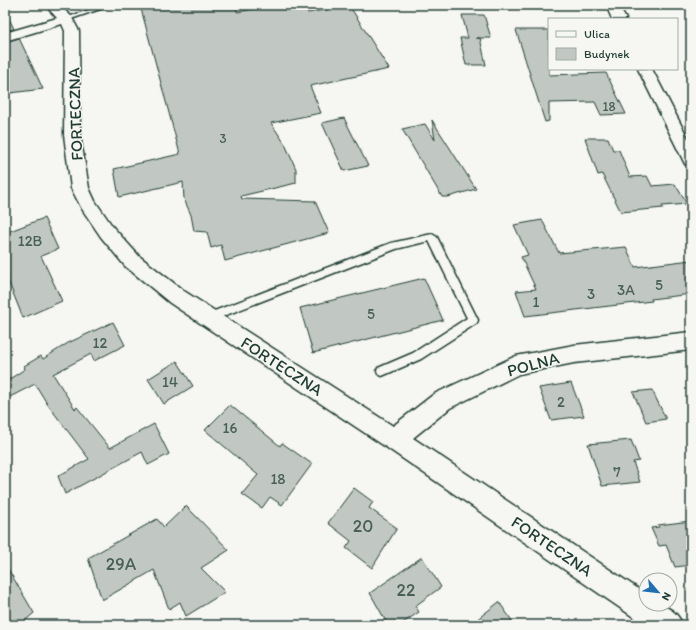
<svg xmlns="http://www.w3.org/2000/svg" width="696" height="630" font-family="Itim,sans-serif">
<rect width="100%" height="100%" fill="#f6f6f2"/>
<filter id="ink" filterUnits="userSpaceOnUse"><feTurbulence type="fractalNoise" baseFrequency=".025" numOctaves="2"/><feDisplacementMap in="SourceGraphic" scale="8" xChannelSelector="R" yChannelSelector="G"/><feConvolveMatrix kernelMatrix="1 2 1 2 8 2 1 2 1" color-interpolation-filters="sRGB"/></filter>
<g filter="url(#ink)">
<g fill="#c1c8c3" stroke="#1f3d34">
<path d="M 140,5 L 237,5 L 237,12 L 277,5 L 303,5 L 308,13 L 349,5 L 389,69 L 310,86 L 321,113 L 271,123 L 285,144 L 296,169 L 296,183 L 241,196 L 242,199 L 315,201 L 329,233 L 225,261 L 221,245 L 211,248 L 207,232 L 194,231 L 191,215 L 184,199 L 183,182 L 119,197 L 114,169 L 180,154 Z"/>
<path d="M 5,10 L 14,29 L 5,31 Z"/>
<path d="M 462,15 L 484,15 L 491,38 L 476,38 L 480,38 L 486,65 L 466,65 L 460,38 L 468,38 Z"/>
<path d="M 516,30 L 549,30 L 549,75 L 606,73 L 626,114 L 601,115 L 595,102 L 549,103 L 549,121 L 545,122 Z"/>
<path d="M 19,38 L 43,89 L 10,93 L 11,86 L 5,86 L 5,42 Z"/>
<path d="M 344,118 L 368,166 L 344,171 L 322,123 Z"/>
<path d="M 432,120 L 476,189 L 448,197 L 442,197 L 402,129 L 425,124 L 435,140 Z"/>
<path d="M 585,138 L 608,138 L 613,150 L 619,150 L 630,177 L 647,176 L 652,186 L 675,184 L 687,204 L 662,206 L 663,208 L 621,212 L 602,174 L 598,175 Z"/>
<path d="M 44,218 L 58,249 L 41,256 L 62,301 L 23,318 L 5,273 L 5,233 Z"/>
<path d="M 542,220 L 559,253 L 626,247 L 635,267 L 691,260 L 691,294 L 651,299 L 652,301 L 525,316 L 516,291 L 536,289 L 521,257 L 528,255 L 514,225 Z"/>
<path d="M 424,278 L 443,320 L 313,353 L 300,308 Z"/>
<path d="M 113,322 L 125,345 L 94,361 L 91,354 L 53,374 L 75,409 L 77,407 L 110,448 L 154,424 L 169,454 L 148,465 L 142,452 L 65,494 L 58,476 L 89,459 L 48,405 L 35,384 L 8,398 L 5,394 L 5,382 L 25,369 L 24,366 L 41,356 L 43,359 L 68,343 Z"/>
<path d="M 177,361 L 193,386 L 164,404 L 148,379 Z"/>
<path d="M 571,383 L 584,416 L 551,420 L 539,388 Z"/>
<path d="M 652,390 L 666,419 L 646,422 L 633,392 Z"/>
<path d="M 230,405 L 280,446 L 282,443 L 312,464 L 282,505 L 270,497 L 262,508 L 242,494 L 258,475 L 205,430 Z"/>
<path d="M 631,440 L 639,461 L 633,462 L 640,482 L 602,486 L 588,444 Z"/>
<path d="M 354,488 L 373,502 L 369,508 L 397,528 L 372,568 L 346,548 L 351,541 L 328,523 Z"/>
<path d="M 186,506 L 229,550 L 201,568 L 225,592 L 186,616 L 180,602 L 169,609 L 154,570 L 102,600 L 88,558 L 157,519 L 164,527 Z"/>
<path d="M 691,521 L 691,565 L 675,567 L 666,545 L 659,546 L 651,528 L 659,527 L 658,525 Z"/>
<path d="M 422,557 L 441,587 L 415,606 L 419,612 L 400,625 L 388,625 L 370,593 Z"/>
<path d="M 5,564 L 34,613 L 20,625 L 5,625 Z"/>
<path d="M 499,602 L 515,625 L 470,625 Z"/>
</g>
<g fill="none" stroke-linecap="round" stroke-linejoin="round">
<g stroke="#1f3d34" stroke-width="3">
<g id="lane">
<path d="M 102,5 L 112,5 L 68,20 L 63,19 Z"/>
<path d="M 432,234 L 437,237 L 478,320 L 477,323 L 421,359 L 382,376 L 378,374 L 377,371 L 378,368 L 413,353 L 467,318 L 429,241 L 396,249 L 208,322 L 204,321 L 203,318 L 204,315 L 391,243 Z"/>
</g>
</g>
<g stroke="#1f3d34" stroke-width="3">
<g id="street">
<path d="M 45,5 L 59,5 L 71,16 L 79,31 L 80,135 L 89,188 L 95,201 L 113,227 L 139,256 L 184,291 L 393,426 L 434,394 L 516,356 L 574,345 L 691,332 L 691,350 L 574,363 L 519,374 L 450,408 L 413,438 L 646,594 L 646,604 C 664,604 675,608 683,625 L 645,625 L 386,447 L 170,303 L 125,266 L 101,237 L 82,209 L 71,188 L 64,135 L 65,31 L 62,24 L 5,41 L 5,33 L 57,18 Z"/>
<path d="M 606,5 L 618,5 L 626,19 L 612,19 Z"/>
<path d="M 638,69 L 652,69 L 691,144 L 691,166 L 685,164 L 683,160 Z"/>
</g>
</g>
<use href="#lane" fill="#f6f6f2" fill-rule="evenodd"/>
<use href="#street" fill="#f6f6f2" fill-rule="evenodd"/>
</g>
</g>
<g text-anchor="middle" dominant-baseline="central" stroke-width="3" stroke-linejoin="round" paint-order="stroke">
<g font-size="13" fill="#486058">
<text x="609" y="106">18</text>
<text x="223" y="138">3</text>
</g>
<g font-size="15" fill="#486058">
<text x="30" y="241">12B</text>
<text x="659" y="285">5</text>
<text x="626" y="290">3A</text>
<text x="591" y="294">3</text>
<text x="536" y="302">1</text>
<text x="371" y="314">5</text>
<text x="100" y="343">12</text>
<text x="170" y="382">14</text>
<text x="561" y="402">2</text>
<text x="230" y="428">16</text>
<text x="617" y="472">7</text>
<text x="278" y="479">18</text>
</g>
<g font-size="17" fill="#1f3d34" stroke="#f6f6f2">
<text transform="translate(75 114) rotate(-92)">FORTECZNA</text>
<text transform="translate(533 364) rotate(-15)">POLNA</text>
<text transform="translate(282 366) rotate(33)">FORTECZNA</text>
<text transform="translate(552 546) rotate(34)">FORTECZNA</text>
</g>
<g font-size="18" fill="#486058">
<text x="363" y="526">20</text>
<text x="121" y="564">29A</text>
<text x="406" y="590">22</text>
</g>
</g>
<rect width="696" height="630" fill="none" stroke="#f6f6f2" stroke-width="20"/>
<rect x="10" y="10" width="676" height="610" fill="none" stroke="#1f3d34" stroke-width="1.5" filter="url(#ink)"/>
<rect x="548" y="18" width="130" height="52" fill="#f6f6f2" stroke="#a0aca6"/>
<rect x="556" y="31" width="20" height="6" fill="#f6f6f2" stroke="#a0aca6"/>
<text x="584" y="38" font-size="12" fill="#1f3d34">Ulica</text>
<rect x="556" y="48" width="20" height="12" fill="#c1c8c3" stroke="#a0aca6"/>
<text x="584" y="58" font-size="12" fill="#1f3d34">Budynek</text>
<g transform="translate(658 592) rotate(118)"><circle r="19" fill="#f6f6f2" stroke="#a0aca6"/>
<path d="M0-3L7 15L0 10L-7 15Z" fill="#1f6fb2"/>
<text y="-6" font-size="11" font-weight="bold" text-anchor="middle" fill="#1f3d34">N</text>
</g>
</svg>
